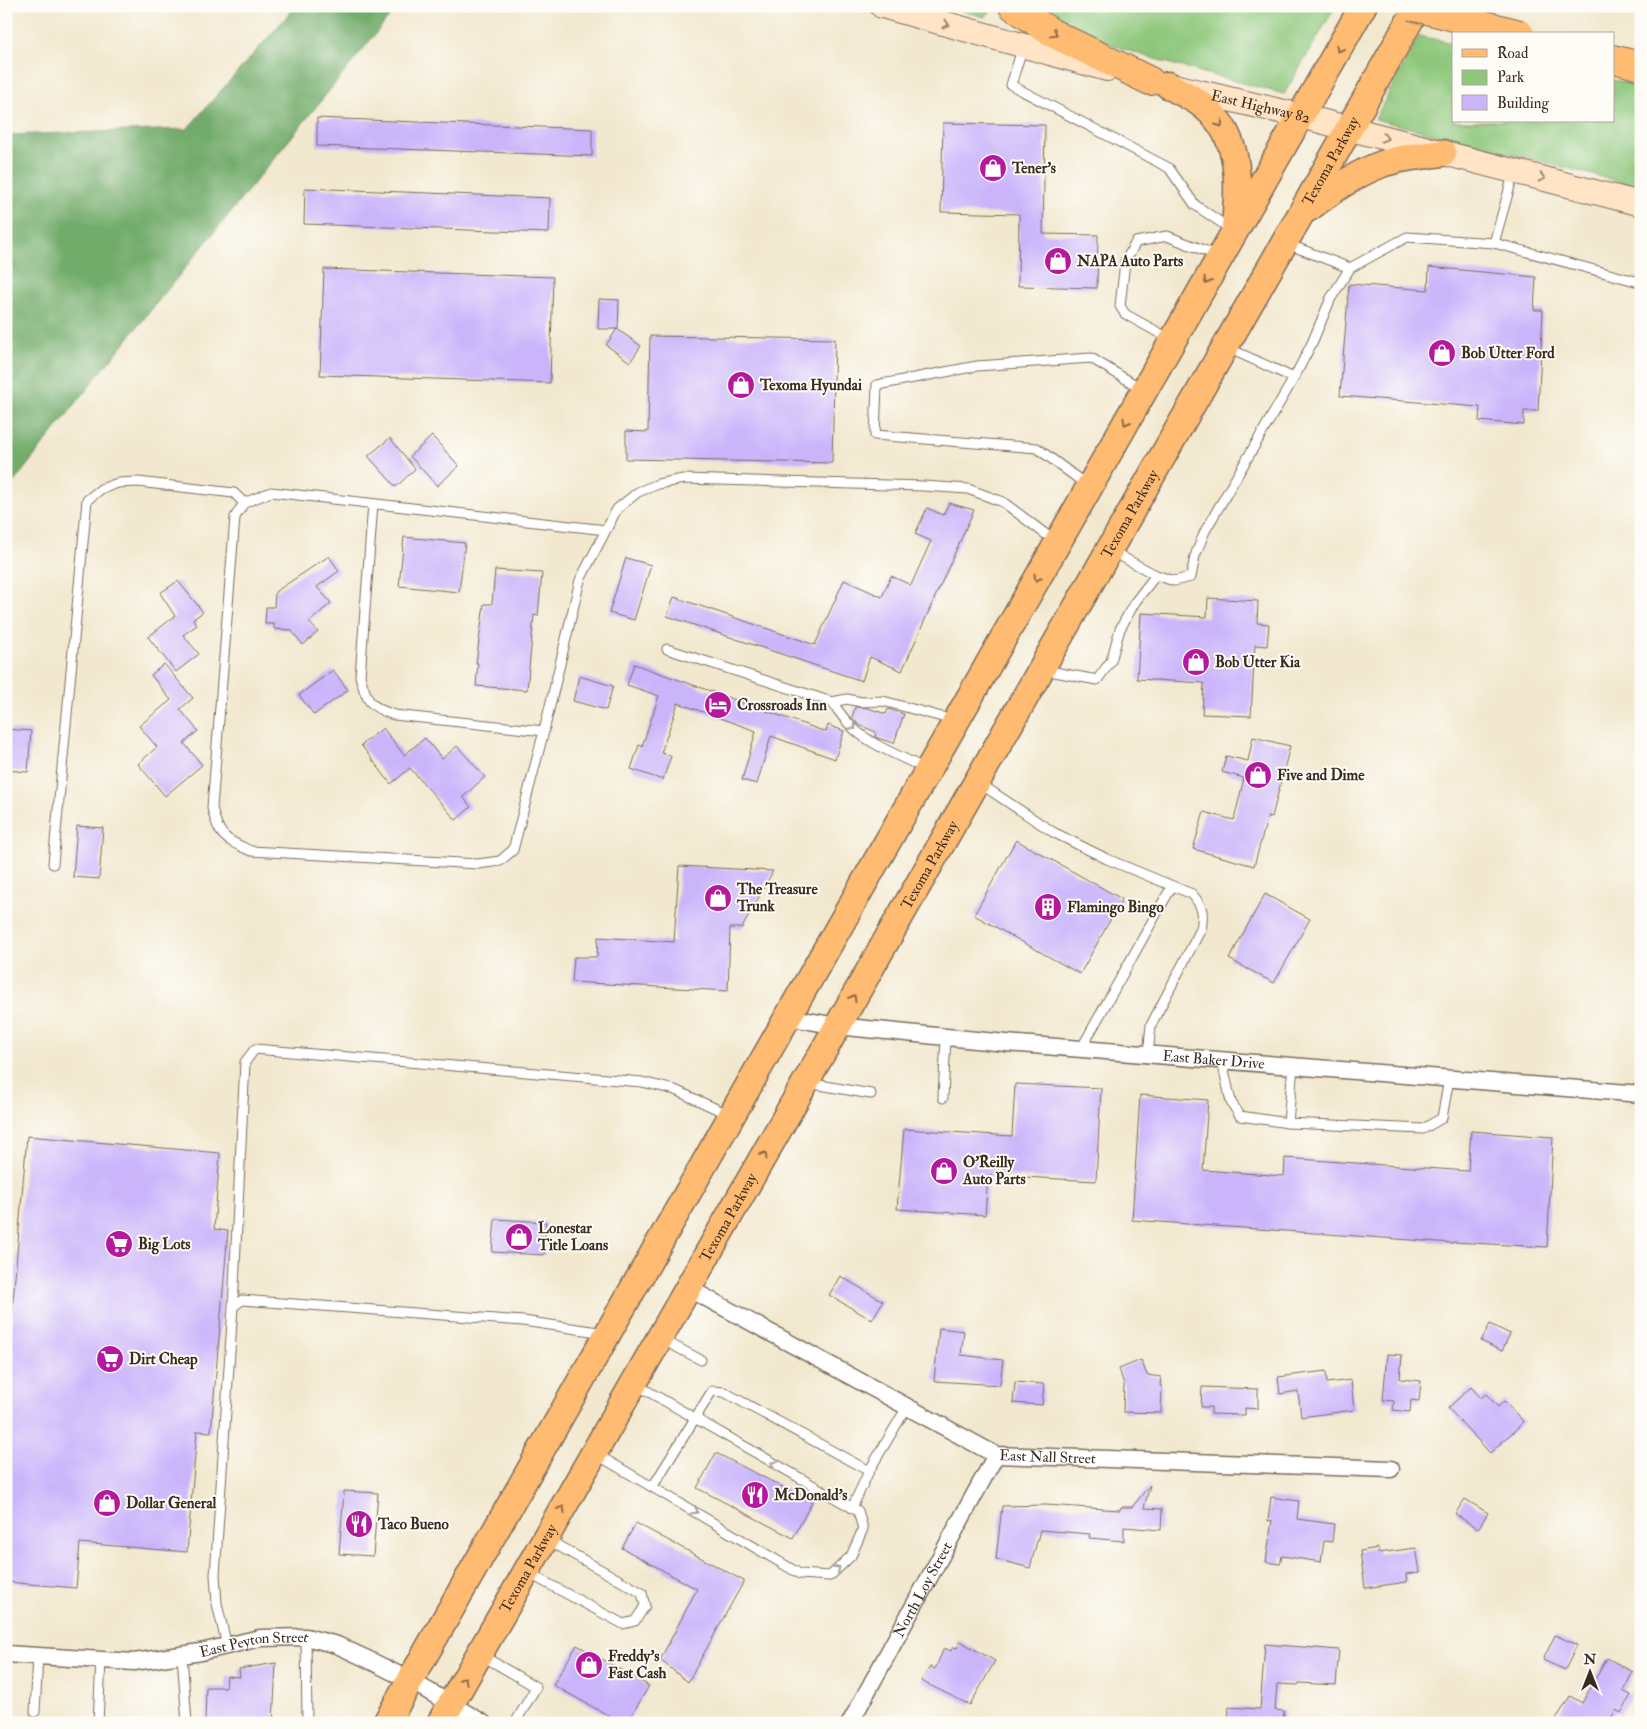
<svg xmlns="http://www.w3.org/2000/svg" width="1647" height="1729" font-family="'IM FELL Double Pica',serif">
<rect width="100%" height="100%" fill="#fdfcf7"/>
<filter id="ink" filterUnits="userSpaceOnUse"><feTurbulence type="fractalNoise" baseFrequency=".02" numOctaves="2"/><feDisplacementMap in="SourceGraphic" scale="10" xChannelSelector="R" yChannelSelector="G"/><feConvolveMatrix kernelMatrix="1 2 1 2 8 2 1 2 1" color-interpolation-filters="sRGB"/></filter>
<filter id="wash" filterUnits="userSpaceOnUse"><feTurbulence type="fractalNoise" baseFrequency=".0096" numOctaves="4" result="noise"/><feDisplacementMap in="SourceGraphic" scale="20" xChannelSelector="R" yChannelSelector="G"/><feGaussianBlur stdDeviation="1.12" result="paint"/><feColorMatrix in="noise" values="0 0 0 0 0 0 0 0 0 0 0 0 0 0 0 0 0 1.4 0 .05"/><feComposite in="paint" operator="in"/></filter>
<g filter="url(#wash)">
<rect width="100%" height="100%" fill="#f2e8cf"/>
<g fill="#8ec77b" stroke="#64784c">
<path d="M 943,6 L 992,6 L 989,13 L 985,17 Z"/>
<path d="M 1034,6 L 1317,6 L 1333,11 L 1284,94 C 1225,78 1164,64 1107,43 C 1081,33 1058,20 1034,6 Z"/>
<path d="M 1419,36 L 1453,43 L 1453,121 L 1613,121 L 1613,80 L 1641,86 L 1641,187 L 1375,119 Z"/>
</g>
<path fill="#72ac6b" stroke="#566b44" d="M 296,6 L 398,6 L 95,379 L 6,492 L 6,135 L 187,129 Z"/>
<g id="blocks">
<g fill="#cab5fb">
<path d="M 317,118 L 592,129 L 592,156 L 317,146 Z"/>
<path d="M 943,123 L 1045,125 L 1043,234 L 1098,235 L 1097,288 L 1018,286 L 1019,214 L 941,212 Z"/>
<path d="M 305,188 L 550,198 L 549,233 L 304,224 Z"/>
<path d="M 1429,267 L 1536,277 L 1534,310 L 1543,310 L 1538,411 L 1524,411 L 1524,425 L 1479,421 L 1480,407 L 1340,396 L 1349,284 L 1428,290 Z"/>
<path d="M 324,269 L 553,277 L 550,383 L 320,375 Z"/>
<path d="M 599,299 L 619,300 L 618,329 L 598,329 Z"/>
<path d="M 617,329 L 641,346 L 630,362 L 606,345 Z"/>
<path d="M 650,336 L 835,339 L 832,463 L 626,459 L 626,431 L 648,432 Z"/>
<path d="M 432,436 L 459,466 L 437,486 L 410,456 Z"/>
<path d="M 390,438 L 415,469 L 396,487 L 368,456 Z"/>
<path d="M 949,503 L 974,510 L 902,671 L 870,657 L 862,681 L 667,616 L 674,597 L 815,645 L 844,580 L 882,597 L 891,576 L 911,585 L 931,541 L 915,534 L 927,508 L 943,515 Z"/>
<path d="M 404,537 L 465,543 L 459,592 L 399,586 Z"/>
<path d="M 329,556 L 339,571 L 317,587 L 331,603 L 309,622 L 318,632 L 303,645 L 291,630 L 274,629 L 274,624 L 265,624 L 266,607 L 274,607 L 275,592 Z"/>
<path d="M 626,558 L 651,565 L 634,620 L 609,613 Z"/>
<path d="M 495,570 L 542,573 L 538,616 L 534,615 L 527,690 L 476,686 L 478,663 L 476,663 L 484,604 L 492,604 Z"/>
<path d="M 178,581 L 203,612 L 193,619 L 197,625 L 183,635 L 199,654 L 176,672 L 148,637 L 175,616 L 160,593 Z"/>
<path d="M 1208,598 L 1258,601 L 1257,623 L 1269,624 L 1267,646 L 1255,645 L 1251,716 L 1202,714 L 1204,683 L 1137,679 L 1141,613 L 1207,617 Z"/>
<path d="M 164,664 L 193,698 L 180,709 L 198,731 L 184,743 L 202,765 L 165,796 L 138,764 L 157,747 L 139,726 L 171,700 L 151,675 Z"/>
<path d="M 634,664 L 826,732 L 828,725 L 844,731 L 835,759 L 771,736 L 757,784 L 742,780 L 756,731 L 678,703 L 661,753 L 671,756 L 663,780 L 631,769 L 639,745 L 642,746 L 659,696 L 627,685 Z"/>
<path d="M 333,670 L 348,690 L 314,715 L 299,695 Z"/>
<path d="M 579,676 L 613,686 L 606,710 L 573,701 Z"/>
<path d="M 855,707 L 868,708 L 886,714 L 888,709 L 904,714 L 894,743 L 877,738 L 875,737 L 876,732 L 859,725 L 852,718 Z"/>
<path d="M 383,728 L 404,755 L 425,738 L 442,759 L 457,746 L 485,777 L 463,797 L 471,807 L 456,820 L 410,768 L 391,784 L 361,745 Z"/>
<path d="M 6,729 L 31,731 L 28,772 L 6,770 Z"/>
<path d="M 1253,737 L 1290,746 L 1272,817 L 1268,816 L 1254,866 L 1193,849 L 1204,812 L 1234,820 L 1244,778 L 1222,772 L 1226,756 L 1248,761 Z"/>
<path d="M 77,826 L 103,828 L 99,879 L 73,877 Z"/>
<path d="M 1016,840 L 1122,899 L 1080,974 L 974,915 Z"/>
<path d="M 679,866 L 773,871 L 742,928 L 730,928 L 728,991 L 572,982 L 574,957 L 597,957 L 598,937 L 674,942 Z"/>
<path d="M 1265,894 L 1310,919 L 1274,983 L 1229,959 Z"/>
<path d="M 1015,1084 L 1101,1088 L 1096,1181 L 988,1175 L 985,1215 L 897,1209 L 904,1129 L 1012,1136 Z"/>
<path d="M 1140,1095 L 1208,1100 L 1203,1170 L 1284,1176 L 1285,1158 L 1468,1171 L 1471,1131 L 1553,1137 L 1547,1247 L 1453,1242 L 1453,1243 L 1132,1220 Z"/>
<path d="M 27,1136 L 220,1153 L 214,1229 L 228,1231 L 211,1432 L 197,1431 L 187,1552 L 80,1543 L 76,1588 L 6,1582 L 6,1383 Z"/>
<path d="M 495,1219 L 546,1222 L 544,1255 L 492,1252 Z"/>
<path d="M 840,1276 L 883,1301 L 872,1320 L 829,1295 Z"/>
<path d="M 1490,1324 L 1510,1334 L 1502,1351 L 1481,1341 Z"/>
<path d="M 939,1328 L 964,1331 L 961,1355 L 1003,1360 L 1000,1385 L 934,1381 Z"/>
<path d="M 1387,1354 L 1402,1355 L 1400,1379 L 1421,1381 L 1419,1401 L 1411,1400 L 1410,1412 L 1393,1410 L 1394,1401 L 1383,1400 Z"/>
<path d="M 1141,1360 L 1147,1375 L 1161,1377 L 1160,1386 L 1162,1386 L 1161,1413 L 1123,1412 L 1124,1384 L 1119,1369 Z"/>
<path d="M 1326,1371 L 1327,1383 L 1351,1380 L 1354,1410 L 1301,1417 L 1298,1391 L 1280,1394 L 1278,1377 Z"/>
<path d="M 1015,1382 L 1044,1384 L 1042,1405 L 1013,1403 Z"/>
<path d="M 1202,1387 L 1258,1389 L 1258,1409 L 1245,1408 L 1245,1415 L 1211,1414 L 1211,1407 L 1201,1407 Z"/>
<path d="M 1471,1387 L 1481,1398 L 1486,1394 L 1498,1407 L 1504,1401 L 1524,1422 L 1490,1453 L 1448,1408 Z"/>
<path d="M 716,1453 L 812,1502 L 793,1538 L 697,1488 Z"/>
<path d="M 1150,1485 L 1144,1508 L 1162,1509 L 1161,1530 L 1124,1527 L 1124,1541 L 1089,1538 L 1090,1534 L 1040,1530 L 1030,1568 L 996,1559 L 1002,1506 L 1046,1505 L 1120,1510 L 1121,1507 L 1132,1507 Z"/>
<path d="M 344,1491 L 378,1493 L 373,1556 L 339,1554 Z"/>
<path d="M 1271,1497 L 1299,1501 L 1297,1519 L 1334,1524 L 1332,1542 L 1324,1541 L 1321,1562 L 1282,1556 L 1280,1564 L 1266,1562 L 1272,1520 L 1268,1521 Z"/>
<path d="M 1465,1499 L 1488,1513 L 1478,1529 L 1455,1514 Z"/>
<path d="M 636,1523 L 744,1581 L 688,1682 L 660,1660 L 697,1589 L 622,1548 Z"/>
<path d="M 1378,1548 L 1378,1553 L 1416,1548 L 1420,1572 L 1406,1574 L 1407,1582 L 1365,1588 L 1360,1551 Z"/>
<path d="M 1555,1635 L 1577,1645 L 1565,1670 L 1543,1660 Z"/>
<path d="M 960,1641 L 995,1661 L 970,1705 L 921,1681 L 930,1667 L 935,1669 L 944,1648 L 951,1651 L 953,1647 L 957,1648 Z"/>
<path d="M 1265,1644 L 1339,1650 L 1336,1685 L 1299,1683 L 1298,1685 L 1277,1684 L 1275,1710 L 1284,1711 L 1283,1723 L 1228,1723 L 1229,1707 L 1260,1709 Z"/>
<path d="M 577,1645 L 649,1686 L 627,1723 L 622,1723 L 553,1685 Z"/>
<path d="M 1607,1658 L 1633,1672 L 1623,1691 L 1631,1695 L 1621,1713 L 1616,1710 L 1608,1723 L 1554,1723 L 1570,1696 L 1582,1703 Z"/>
<path d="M 276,1663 L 273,1723 L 205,1723 L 206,1687 L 226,1687 L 227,1676 L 240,1677 L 239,1669 Z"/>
</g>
</g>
</g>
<g filter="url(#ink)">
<use href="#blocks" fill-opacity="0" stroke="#7b6c5c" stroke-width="1"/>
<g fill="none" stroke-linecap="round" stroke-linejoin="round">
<g stroke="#7b6c5c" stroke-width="11">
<g id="service">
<path d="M 1023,46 L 1011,85 L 1169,168 L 1195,205 L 1232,230"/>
<path d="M 1494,243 L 1514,172"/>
<path d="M 1287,244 L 1350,268"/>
<path d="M 1170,339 L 1125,314 L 1120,306 L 1125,262 L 1136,242 L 1167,236 L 1219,256"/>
<path d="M 1294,378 L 1312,343 L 1331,298 L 1350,268 L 1407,237 L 1494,243 L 1639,282 L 1641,275"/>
<path d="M 1088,486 L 1037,448 L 875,435 L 877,385 L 977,366 L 1091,358 L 1142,389"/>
<path d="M 373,504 L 360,676 C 367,701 368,706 394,715 L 544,731"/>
<path d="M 606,530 L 271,492 L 244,503 L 235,517 L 212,808 C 219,838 225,839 251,851 L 478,864 L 500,861 L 513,850 L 544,731 L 580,580 L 617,509 L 638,492 L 658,484 L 683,479 L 923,486 L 968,489 L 1003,502 L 1056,542"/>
<path d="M 1156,575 L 1174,581 L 1191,577 L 1195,556 L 1205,531 L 1294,378 L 1228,348"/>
<path d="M 667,649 L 832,702"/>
<path d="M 1044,670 L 1097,680 L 1111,661 L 1120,629 L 1135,602 L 1156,575 L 1111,551"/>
<path d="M 927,770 C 903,757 875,747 855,730 C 846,722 839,712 832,702 L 847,699 L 861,702 L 883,701 L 953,720"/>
<path d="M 979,783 L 1053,832 L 1107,859 L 1192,894 C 1203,907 1204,913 1201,929 L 1151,1025 L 1148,1055"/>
<path d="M 53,864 L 87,500 L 101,489 L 118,483 L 138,482 L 234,493 L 244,503"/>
<path d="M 1081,1049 L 1172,886"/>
<path d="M 1222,1061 L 1231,1102 L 1240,1116 L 1288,1123 L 1423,1129 L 1442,1118 L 1449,1079"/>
<path d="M 808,1083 L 871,1094"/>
<path d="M 943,1098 L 946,1037"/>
<path d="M 1288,1123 L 1293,1066"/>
<path d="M 233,1307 L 245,1062 L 255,1049 L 642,1082 L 675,1090 L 730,1115"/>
<path d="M 661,1339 L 701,1360"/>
<path d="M 596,1454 L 800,1574 L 830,1576 L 851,1556 L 863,1529 L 858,1511 L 635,1384"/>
<path d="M 653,1486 L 712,1391 L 724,1392 L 869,1471"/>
<path d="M 852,1508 L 869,1471 L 907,1407"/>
<path d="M 528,1573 L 623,1624 L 635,1621 L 645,1606 L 642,1593 L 548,1540"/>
<path d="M 306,1637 L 307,1723"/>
<path d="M 227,1646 L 217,1604 L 215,1575 L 233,1307 L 242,1300 L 523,1321 L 605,1333"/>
<path d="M 182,1655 L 187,1723"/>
<path d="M 481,1655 L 536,1687 L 515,1723"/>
<path d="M 35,1712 L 38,1656"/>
<path d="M 98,1723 L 101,1660"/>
</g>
</g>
<g stroke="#7b6c5c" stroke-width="19">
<g id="minor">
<path id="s1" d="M 787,1017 L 837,1026 L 1006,1043 L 1641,1094"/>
<path id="s2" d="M 688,1288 L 996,1455 L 1391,1469"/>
<path id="s3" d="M 6,1654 L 134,1662 L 201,1652 L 260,1638 L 306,1637 L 337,1645 L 365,1658 L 411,1681 L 483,1723"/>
<path id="s4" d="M 850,1723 L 996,1455"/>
</g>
</g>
<g stroke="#7b6c5c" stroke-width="26">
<g id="secondary">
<path d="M 882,6 L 1107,69"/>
<path id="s5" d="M 1178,87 L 1301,116 L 1641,204"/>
</g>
</g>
<g stroke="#7b6c5c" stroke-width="29">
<g id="primary">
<path d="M 1168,85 C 1178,91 1189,96 1198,102 C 1242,132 1239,180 1235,226"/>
<path d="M 1309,208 C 1332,191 1355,174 1382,164 C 1401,157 1423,156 1443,153"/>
<path d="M 386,1723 L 1363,6"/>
<path id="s6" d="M 440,1723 L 1302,212 L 1418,6"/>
</g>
</g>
<g stroke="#7b6c5c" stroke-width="30">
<g id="motorway">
<path d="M 1013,6 L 1052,33 L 1150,81"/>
<path d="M 1613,59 L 1641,66"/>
</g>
</g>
<use href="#service" stroke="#fff" stroke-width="9"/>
<use href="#minor" stroke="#fff" stroke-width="16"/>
<use href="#secondary" stroke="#ffe4c6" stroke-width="24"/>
<use href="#primary" stroke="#febb71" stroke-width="26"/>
<use href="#motorway" stroke="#febb71" stroke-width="28"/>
<g stroke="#7b6c5c" stroke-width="30" stroke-linecap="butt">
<path id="motorway-bridge" d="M 1411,6 L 1520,34"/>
</g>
<use href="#motorway-bridge" stroke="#febb71" stroke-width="28"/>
</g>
<defs><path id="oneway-chevron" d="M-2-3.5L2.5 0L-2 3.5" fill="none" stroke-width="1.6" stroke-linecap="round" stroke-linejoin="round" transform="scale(1.25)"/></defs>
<g stroke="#9d8772">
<use href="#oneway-chevron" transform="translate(946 24) rotate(16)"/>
<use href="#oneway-chevron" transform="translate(1385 138) rotate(14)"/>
<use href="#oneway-chevron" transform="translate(1542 178) rotate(14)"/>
</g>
<g stroke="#936b43">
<use href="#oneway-chevron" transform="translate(1054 33) rotate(29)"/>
<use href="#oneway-chevron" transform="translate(1339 49) rotate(120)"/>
<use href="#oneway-chevron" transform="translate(1220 124) rotate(54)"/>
<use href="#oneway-chevron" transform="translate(1207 281) rotate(120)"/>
<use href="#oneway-chevron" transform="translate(1126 422) rotate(120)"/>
<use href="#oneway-chevron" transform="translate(1037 578) rotate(120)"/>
<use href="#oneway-chevron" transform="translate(853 998) rotate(-60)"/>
<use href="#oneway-chevron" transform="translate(764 1155) rotate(-60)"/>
<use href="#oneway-chevron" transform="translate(562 1509) rotate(-60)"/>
<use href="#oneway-chevron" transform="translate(464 1680) rotate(-60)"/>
</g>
<g stroke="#a79f9a">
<use href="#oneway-chevron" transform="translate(853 727) rotate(42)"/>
<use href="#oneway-chevron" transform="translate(774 1464) rotate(-151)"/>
<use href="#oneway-chevron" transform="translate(695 1511) rotate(31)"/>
<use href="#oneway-chevron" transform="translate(837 1569) rotate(-43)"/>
</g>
</g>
<defs>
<g id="shop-disc" transform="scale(1.4375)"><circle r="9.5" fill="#b5179e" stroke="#fdfcf7"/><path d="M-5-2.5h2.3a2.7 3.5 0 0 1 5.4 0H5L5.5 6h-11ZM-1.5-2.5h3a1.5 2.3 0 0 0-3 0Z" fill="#fff"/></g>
<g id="hotel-disc" transform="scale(1.4375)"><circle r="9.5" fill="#b5179e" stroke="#fdfcf7"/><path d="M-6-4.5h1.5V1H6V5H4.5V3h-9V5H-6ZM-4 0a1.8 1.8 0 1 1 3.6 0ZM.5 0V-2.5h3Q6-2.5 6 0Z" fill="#fff"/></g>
<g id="building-disc" transform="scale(1.4375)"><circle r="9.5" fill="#b5179e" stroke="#fdfcf7"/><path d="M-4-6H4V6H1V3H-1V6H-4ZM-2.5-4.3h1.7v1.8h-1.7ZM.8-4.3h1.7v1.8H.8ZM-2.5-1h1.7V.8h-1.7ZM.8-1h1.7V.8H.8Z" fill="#fff"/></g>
<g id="supermarket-disc" transform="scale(1.4375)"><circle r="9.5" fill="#b5179e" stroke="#fdfcf7"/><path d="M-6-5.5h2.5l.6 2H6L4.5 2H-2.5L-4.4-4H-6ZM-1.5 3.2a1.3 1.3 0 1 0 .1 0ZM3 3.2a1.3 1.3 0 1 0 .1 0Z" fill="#fff"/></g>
<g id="restaurant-disc" transform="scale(1.4375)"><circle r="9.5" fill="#b5179e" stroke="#fdfcf7"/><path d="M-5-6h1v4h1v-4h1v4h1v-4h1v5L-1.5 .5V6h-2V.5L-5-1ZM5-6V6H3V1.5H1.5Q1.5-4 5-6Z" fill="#fff"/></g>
</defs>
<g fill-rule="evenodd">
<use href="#shop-disc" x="993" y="168"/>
<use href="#shop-disc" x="1058" y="261"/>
<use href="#shop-disc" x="1442" y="353"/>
<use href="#shop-disc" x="741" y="385"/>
<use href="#shop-disc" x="1196" y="662"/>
<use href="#hotel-disc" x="718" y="705"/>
<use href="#shop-disc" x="1258" y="775"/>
<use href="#shop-disc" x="718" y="898"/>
<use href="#building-disc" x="1048" y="907"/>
<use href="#shop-disc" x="944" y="1171"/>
<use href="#shop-disc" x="519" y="1237"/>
<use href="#supermarket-disc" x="119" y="1244"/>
<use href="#supermarket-disc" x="110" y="1359"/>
<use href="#restaurant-disc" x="755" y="1495"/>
<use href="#shop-disc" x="107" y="1503"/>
<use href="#restaurant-disc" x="359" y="1524"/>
<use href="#shop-disc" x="589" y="1665"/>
</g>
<g text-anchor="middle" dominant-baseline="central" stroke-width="4" stroke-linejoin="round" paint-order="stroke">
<g font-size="15" fill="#3b2a1e" stroke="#fdfcf7">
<text stroke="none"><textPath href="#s5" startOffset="85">East Highway 82</textPath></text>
<text stroke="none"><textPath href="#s6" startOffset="1798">Texoma Parkway</textPath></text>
<text stroke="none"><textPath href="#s6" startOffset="1392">Texoma Parkway</textPath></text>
<text stroke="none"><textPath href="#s6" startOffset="988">Texoma Parkway</textPath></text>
<text stroke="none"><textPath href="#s1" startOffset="429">East Baker Drive</textPath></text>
<text stroke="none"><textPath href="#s6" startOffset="582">Texoma Parkway</textPath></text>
<text stroke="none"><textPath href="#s2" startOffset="402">East Nall Street</textPath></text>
<text stroke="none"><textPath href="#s6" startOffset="178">Texoma Parkway</textPath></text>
<text stroke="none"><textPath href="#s4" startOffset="152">North Loy Street</textPath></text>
<text stroke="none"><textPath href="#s3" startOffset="250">East Peyton Street</textPath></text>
</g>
<g font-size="15" font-weight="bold" fill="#3b2a1e" stroke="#fdfcf7" text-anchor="start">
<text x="1012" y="168">Tener's</text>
<text x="1077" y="261">NAPA Auto Parts</text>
<text x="1461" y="353">Bob Utter Ford</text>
<text x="760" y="385">Texoma Hyundai</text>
<text x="1215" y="662">Bob Utter Kia</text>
<text x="737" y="705">Crossroads Inn</text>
<text x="1277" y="775">Five and Dime</text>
<text x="737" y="889">The Treasure<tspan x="737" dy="17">Trunk</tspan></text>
<text x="1067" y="907">Flamingo Bingo</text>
<text x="963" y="1162">O'Reilly<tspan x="963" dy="17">Auto Parts</tspan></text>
<text x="538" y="1228">Lonestar<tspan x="538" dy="17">Title Loans</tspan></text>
<text x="138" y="1244">Big Lots</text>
<text x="129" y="1359">Dirt Cheap</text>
<text x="774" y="1495">McDonald's</text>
<text x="126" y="1503">Dollar General</text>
<text x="378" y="1524">Taco Bueno</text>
<text x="608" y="1656">Freddy's<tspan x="608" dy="17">Fast Cash</tspan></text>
</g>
</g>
<rect width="1647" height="1729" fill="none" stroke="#fdfcf7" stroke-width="25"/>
<rect x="1452" y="32" width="162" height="90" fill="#fdfcf7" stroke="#afa8a0"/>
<rect x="1462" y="49" width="25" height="8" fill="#febb71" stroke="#afa8a0"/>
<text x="1497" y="58" font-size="15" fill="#3b2a1e">Road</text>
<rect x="1462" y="70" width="25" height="15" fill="#8ec77b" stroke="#afa8a0"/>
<text x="1497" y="82" font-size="15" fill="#3b2a1e">Park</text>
<rect x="1462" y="95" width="25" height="15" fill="#cab5fb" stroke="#afa8a0"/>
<text x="1497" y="108" font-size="15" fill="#3b2a1e">Building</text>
<g transform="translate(1590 1672)" stroke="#fdfcf7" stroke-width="4" paint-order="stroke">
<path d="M0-4L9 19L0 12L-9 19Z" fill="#3b2a1e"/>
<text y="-8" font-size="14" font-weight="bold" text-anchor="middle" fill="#3b2a1e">N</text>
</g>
</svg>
